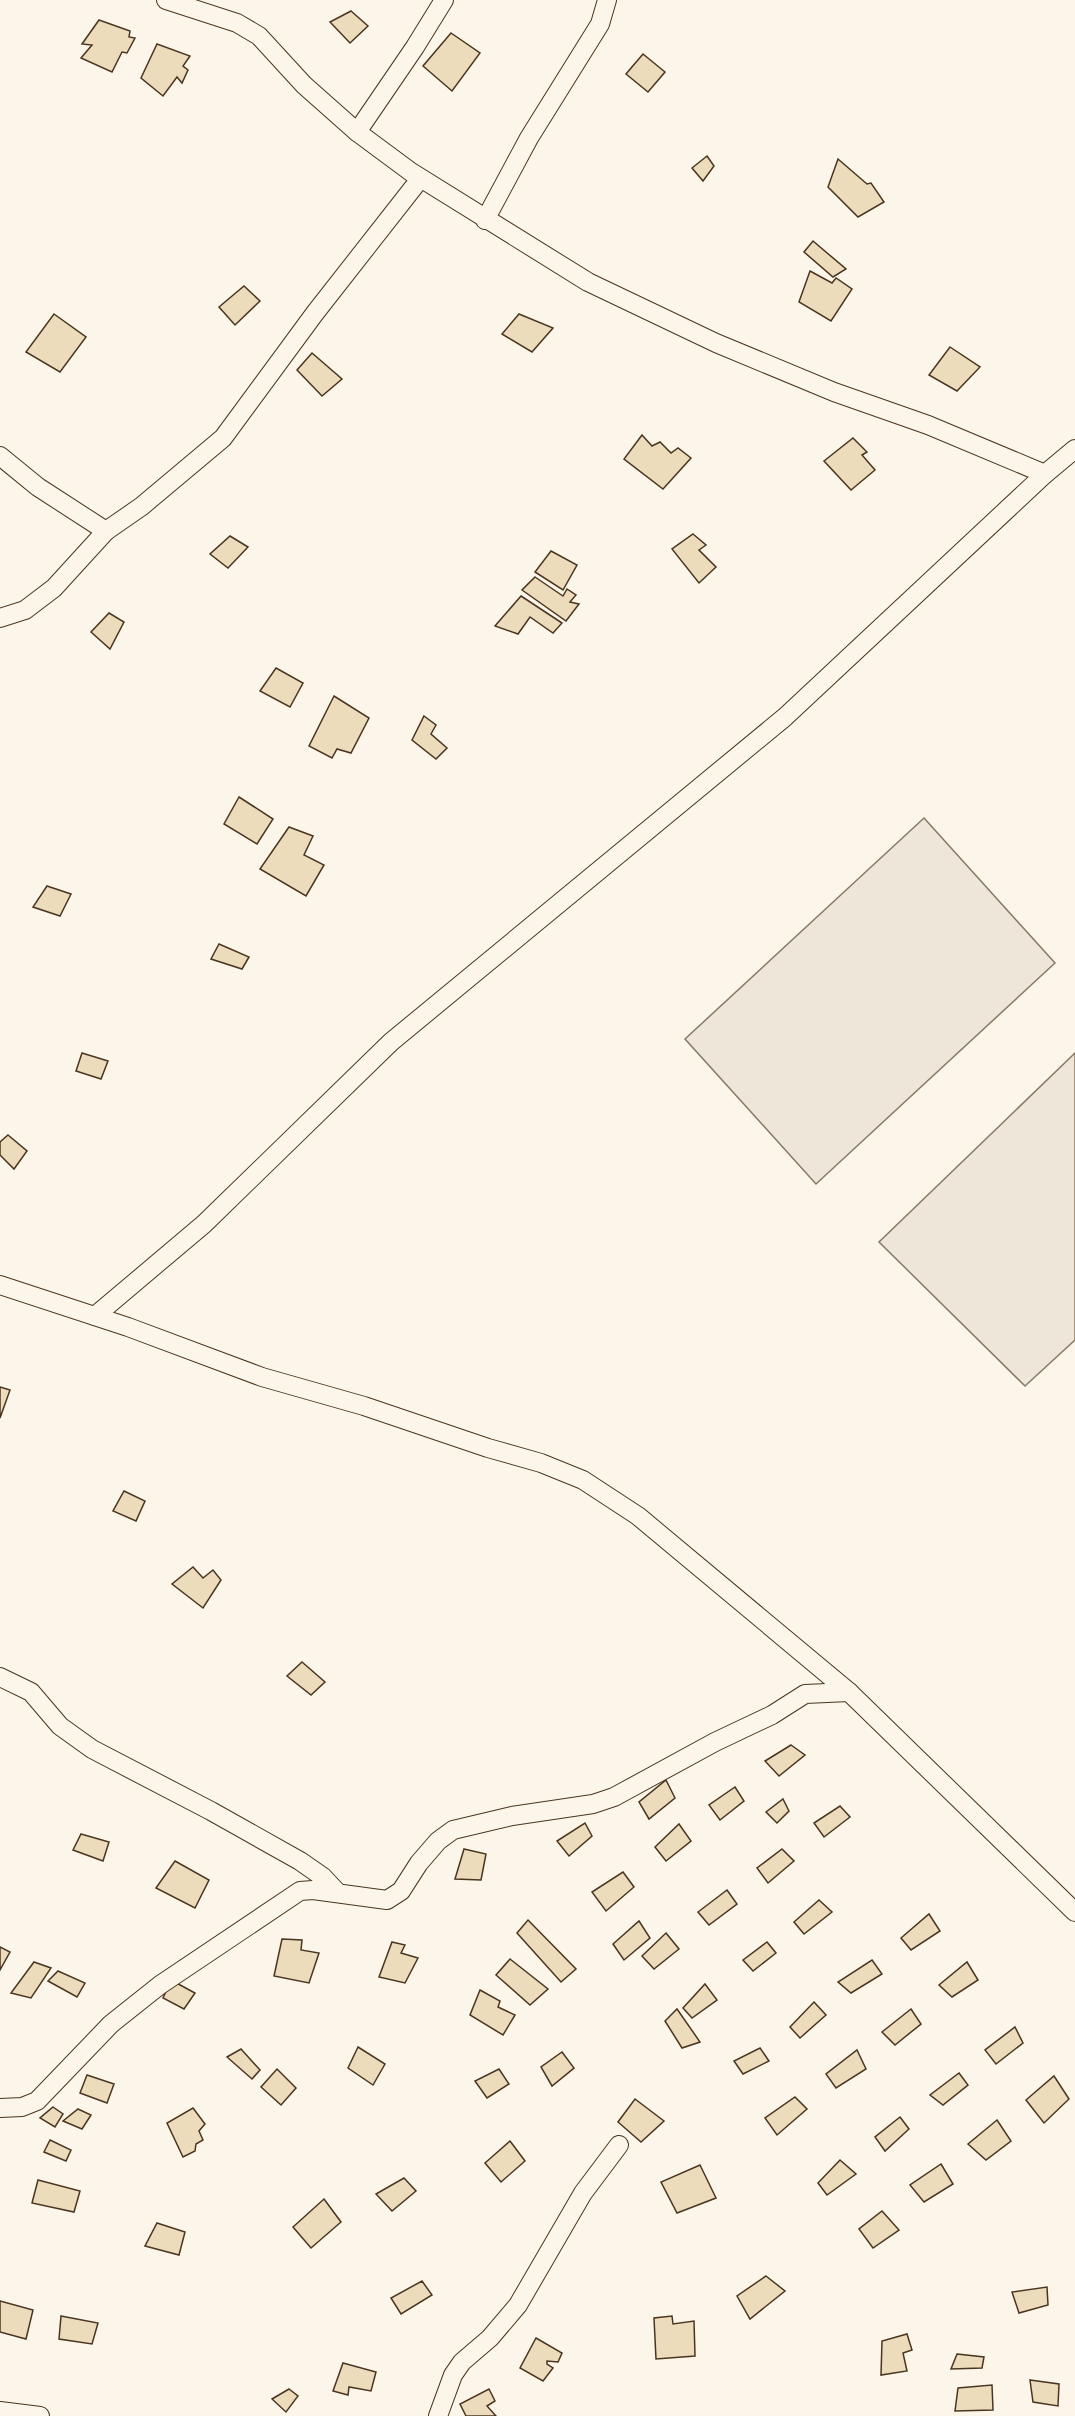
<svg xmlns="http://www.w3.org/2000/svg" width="1075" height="2416" font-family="'PT Sans Narrow',sans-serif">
<rect width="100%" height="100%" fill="#fbf6e9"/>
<g fill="#ede6d9" stroke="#887966" stroke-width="1.5">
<path d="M 924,818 L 1055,963 L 816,1184 L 685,1039 Z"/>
<path d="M 1075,1053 L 1075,1340 L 1025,1386 L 879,1242 Z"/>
</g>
<g fill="#ecdcbc" stroke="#4a3520" stroke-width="1.5">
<path d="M 351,11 L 368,26 L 350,43 L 330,22 Z"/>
<path d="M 99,20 L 130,31 L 129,37 L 135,38 L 127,53 L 122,52 L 112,72 L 81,58 L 92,45 L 82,44 Z"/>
<path d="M 451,33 L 480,53 L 452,91 L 423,66 Z"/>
<path d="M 157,44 L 190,56 L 183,66 L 188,70 L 182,83 L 177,77 L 163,96 L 141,78 Z"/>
<path d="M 643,54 L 665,72 L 648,92 L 626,74 Z"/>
<path d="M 707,156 L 714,166 L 703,181 L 692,168 Z"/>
<path d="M 838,159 L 867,184 L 871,183 L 884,202 L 858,217 L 828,187 Z"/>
<path d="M 813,241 L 846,269 L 833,277 L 804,252 Z"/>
<path d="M 810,271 L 832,283 L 836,278 L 852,289 L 831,321 L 799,302 Z"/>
<path d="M 244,286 L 260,301 L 235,325 L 219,307 Z"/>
<path d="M 54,314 L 86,337 L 60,372 L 26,352 Z"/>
<path d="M 519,314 L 553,328 L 532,352 L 502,334 Z"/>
<path d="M 950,347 L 980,367 L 957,391 L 929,375 Z"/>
<path d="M 312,353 L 342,379 L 322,396 L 297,370 Z"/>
<path d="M 642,435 L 652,446 L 660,442 L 671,453 L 678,448 L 691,458 L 663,489 L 624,459 Z"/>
<path d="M 853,438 L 867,452 L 862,455 L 875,470 L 851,490 L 824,461 Z"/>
<path d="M 693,534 L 706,545 L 699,550 L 716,567 L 699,583 L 672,549 Z"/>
<path d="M 230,536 L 248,547 L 228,568 L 210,554 Z"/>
<path d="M 551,551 L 577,565 L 563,590 L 535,572 Z"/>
<path d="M 535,577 L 563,596 L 567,589 L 576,595 L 570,602 L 579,604 L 566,621 L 522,590 Z"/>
<path d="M 521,596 L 562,623 L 553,633 L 530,617 L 518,634 L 495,626 Z"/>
<path d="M 109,613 L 124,622 L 110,649 L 91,632 Z"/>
<path d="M 276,668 L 303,683 L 290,707 L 260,691 Z"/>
<path d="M 334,696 L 369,718 L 351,753 L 337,749 L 332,758 L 309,746 Z"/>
<path d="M 424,716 L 436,725 L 431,734 L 447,748 L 436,759 L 412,740 Z"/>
<path d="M 239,797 L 273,819 L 257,844 L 224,824 Z"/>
<path d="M 289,827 L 313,836 L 304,855 L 324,865 L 306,896 L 260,869 Z"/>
<path d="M 47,886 L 71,894 L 60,916 L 33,907 Z"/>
<path d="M 219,944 L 249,957 L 242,969 L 211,959 Z"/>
<path d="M 82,1053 L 108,1061 L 101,1079 L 76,1071 Z"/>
<path d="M 8,1135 L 27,1151 L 14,1169 L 0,1155 L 0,1142 Z"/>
<path d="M 0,1387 L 10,1390 L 0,1418 Z"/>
<path d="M 124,1491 L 145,1501 L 136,1521 L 113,1511 Z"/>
<path d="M 193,1567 L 203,1578 L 213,1570 L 221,1580 L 203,1608 L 172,1584 Z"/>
<path d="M 302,1662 L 325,1682 L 311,1695 L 287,1676 Z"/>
<path d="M 791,1745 L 805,1755 L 779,1776 L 765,1761 Z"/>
<path d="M 666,1780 L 675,1798 L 649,1819 L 639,1802 Z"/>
<path d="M 735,1787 L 744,1801 L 720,1820 L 709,1805 Z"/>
<path d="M 783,1799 L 789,1811 L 777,1823 L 766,1812 Z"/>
<path d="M 840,1806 L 850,1817 L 824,1837 L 814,1823 Z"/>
<path d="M 585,1823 L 592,1836 L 569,1856 L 557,1841 Z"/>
<path d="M 679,1824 L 691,1841 L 666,1861 L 655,1847 Z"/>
<path d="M 81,1834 L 109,1842 L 103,1861 L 73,1850 Z"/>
<path d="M 464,1849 L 486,1854 L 481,1880 L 455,1879 Z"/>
<path d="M 782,1849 L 794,1861 L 768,1883 L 757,1868 Z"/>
<path d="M 175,1861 L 209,1880 L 195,1908 L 156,1888 Z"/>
<path d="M 623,1872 L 634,1887 L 606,1911 L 592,1892 Z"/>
<path d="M 727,1890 L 737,1904 L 709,1925 L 698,1912 Z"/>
<path d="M 819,1900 L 832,1912 L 804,1934 L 794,1922 Z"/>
<path d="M 929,1914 L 940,1931 L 911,1950 L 901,1938 Z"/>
<path d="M 528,1920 L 576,1969 L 561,1982 L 517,1933 Z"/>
<path d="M 639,1921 L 650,1938 L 624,1960 L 613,1944 Z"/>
<path d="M 666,1933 L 679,1949 L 654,1969 L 642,1956 Z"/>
<path d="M 282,1939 L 302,1940 L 301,1950 L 319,1953 L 309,1983 L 274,1976 Z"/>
<path d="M 392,1942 L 405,1945 L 401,1953 L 418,1958 L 405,1983 L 379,1977 Z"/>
<path d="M 767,1942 L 776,1953 L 753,1971 L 743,1960 Z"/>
<path d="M 0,1947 L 10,1952 L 0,1970 Z"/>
<path d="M 510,1959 L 548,1989 L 530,2005 L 496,1975 Z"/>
<path d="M 872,1960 L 882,1974 L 851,1993 L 838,1982 Z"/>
<path d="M 34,1962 L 51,1968 L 31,1998 L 11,1993 Z"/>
<path d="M 967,1962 L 978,1980 L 952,1997 L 939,1985 Z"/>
<path d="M 58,1971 L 85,1983 L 77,1997 L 48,1981 Z"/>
<path d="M 171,1980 L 195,1993 L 184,2009 L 163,1998 Z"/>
<path d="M 705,1984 L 717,2000 L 692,2018 L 683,2008 Z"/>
<path d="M 480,1990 L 500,2001 L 498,2007 L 515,2015 L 503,2035 L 470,2015 Z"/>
<path d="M 814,2002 L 826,2015 L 800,2038 L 790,2027 Z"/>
<path d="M 677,2009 L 700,2042 L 682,2048 L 665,2021 Z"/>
<path d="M 911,2009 L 921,2024 L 895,2045 L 882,2032 Z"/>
<path d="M 1015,2027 L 1023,2043 L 996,2064 L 985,2050 Z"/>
<path d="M 358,2047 L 385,2064 L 373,2085 L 348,2068 Z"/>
<path d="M 760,2048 L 769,2061 L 743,2074 L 734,2061 Z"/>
<path d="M 241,2049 L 260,2070 L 252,2079 L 227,2057 Z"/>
<path d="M 857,2050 L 866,2069 L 836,2088 L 826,2074 Z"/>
<path d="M 562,2052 L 574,2068 L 552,2086 L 541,2067 Z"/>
<path d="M 277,2069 L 296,2088 L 281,2105 L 261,2087 Z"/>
<path d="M 499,2069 L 509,2084 L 487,2098 L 475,2081 Z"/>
<path d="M 959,2073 L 968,2085 L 943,2105 L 930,2095 Z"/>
<path d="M 87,2075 L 114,2084 L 107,2103 L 80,2093 Z"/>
<path d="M 1054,2076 L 1069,2099 L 1044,2123 L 1026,2100 Z"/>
<path d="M 795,2097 L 807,2109 L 777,2135 L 765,2118 Z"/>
<path d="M 635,2099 L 664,2121 L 641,2142 L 618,2122 Z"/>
<path d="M 53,2107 L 63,2114 L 55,2127 L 40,2118 Z"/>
<path d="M 193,2108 L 205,2124 L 199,2131 L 203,2140 L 196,2144 L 195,2151 L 183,2157 L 167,2123 Z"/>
<path d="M 78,2109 L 91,2115 L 82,2129 L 63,2121 Z"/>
<path d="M 900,2117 L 909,2129 L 885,2151 L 875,2137 Z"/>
<path d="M 997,2120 L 1011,2141 L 986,2160 L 968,2144 Z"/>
<path d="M 50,2140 L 71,2150 L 66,2161 L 44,2152 Z"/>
<path d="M 510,2141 L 525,2161 L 501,2182 L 485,2163 Z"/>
<path d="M 840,2160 L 856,2174 L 827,2195 L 818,2183 Z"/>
<path d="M 941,2164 L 953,2184 L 924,2202 L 910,2185 Z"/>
<path d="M 700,2165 L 716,2198 L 677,2213 L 661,2182 Z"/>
<path d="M 404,2178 L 416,2191 L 392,2211 L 376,2194 Z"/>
<path d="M 38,2180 L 80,2191 L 74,2212 L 32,2203 Z"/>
<path d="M 324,2199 L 341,2222 L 311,2248 L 293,2227 Z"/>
<path d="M 882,2211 L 899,2230 L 873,2248 L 859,2229 Z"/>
<path d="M 157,2223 L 185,2232 L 179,2255 L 145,2246 Z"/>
<path d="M 766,2276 L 785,2291 L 750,2319 L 737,2296 Z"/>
<path d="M 422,2281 L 432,2295 L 401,2314 L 391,2298 Z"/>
<path d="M 1047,2287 L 1048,2305 L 1019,2313 L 1012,2292 Z"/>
<path d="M 0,2301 L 33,2310 L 26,2339 L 0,2332 Z"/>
<path d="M 61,2316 L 98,2323 L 92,2344 L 59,2339 Z"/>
<path d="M 672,2316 L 673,2324 L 694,2321 L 695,2356 L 656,2359 L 654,2318 Z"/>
<path d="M 907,2334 L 912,2350 L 903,2353 L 907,2371 L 881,2375 L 882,2341 Z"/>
<path d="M 536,2338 L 562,2353 L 558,2362 L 547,2361 L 547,2364 L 553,2368 L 543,2381 L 520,2368 Z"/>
<path d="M 957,2354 L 984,2357 L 982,2368 L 951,2369 Z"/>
<path d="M 343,2363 L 376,2372 L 371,2391 L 349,2387 L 348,2395 L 333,2391 Z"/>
<path d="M 1030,2380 L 1059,2384 L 1058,2406 L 1033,2402 Z"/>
<path d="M 992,2385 L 993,2410 L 955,2411 L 958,2388 Z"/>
<path d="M 289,2389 L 298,2396 L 286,2412 L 272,2399 Z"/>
<path d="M 489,2389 L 495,2401 L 487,2406 L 496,2416 L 466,2416 L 460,2404 Z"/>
</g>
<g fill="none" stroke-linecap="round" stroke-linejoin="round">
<g stroke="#4a3520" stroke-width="20">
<g id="minor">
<path d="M 166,0 L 237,23 L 259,36 L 304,85 L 357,132 L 411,172 L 588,282 L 716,343 L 834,392 L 928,425 L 1045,474"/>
<path d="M 357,132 L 415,47 L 444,0"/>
<path d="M 485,220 L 529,138 L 600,24 L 607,0"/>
<path d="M 0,456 L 38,487 L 106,531"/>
<path d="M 0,618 L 25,610 L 54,588 L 106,531 L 142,506 L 223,438 L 315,313 L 420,179"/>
<path d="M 0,1285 L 128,1327 L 262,1377 L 364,1406 L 488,1448 L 541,1463 L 583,1480 L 638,1516 L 849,1692 L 1075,1912"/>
<path d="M 95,1316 L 204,1224 L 391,1042 L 785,717 L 1045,474 L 1075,449"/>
<path d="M 0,1677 L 31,1692 L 60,1726 L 92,1749 L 211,1811 L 300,1861 L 323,1877 L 337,1892"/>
<path d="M 0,2108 L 22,2107 L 37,2101 L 111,2024 L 160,1985 L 300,1891 L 313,1890 L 387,1900 L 401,1891 L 419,1863 L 438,1841 L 453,1830 L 512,1816 L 593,1804 L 614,1797 L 715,1742 L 772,1715 L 805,1694 L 849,1692"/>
<path d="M 0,2411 L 40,2416"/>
<path d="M 438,2416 L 453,2375 L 462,2362 L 490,2338 L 518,2305 L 583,2193 L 619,2145"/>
</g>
</g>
<use href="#minor" stroke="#fbf6e9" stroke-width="18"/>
</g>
</svg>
